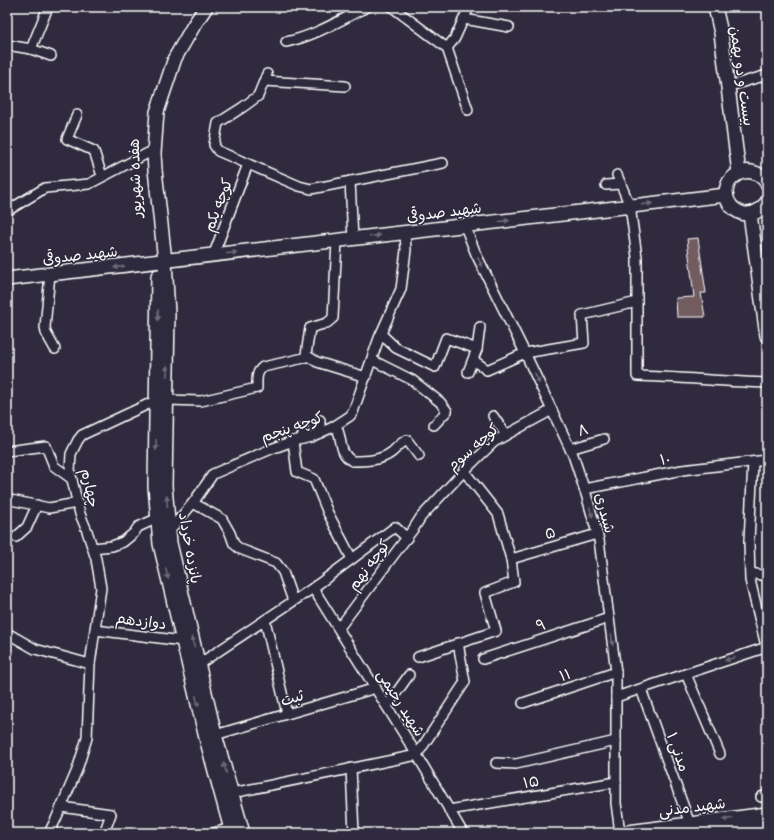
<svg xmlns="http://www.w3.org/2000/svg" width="774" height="840" font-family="Sriracha,'Playpen Sans Arabic',sans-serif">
<rect width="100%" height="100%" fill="#2f2a3d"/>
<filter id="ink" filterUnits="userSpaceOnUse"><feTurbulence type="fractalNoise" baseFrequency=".025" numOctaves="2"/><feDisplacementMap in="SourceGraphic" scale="8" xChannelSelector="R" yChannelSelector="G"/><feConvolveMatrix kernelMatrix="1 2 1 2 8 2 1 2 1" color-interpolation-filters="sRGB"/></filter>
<g filter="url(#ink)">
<path fill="#725c60" stroke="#fff" d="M 698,238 L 706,293 L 701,293 L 705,317 L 677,317 L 676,298 L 694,297 L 687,239 Z"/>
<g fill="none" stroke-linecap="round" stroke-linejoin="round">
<g stroke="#fff" stroke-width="12">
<g id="street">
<path d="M 392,7 L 447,48 L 468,110"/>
<path d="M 464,19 L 509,27"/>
<path d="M 286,42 C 315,36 340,20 367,7"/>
<path d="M 7,45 L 31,49 L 51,56"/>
<path d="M 447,48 L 455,38 L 469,7"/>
<path d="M 31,49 L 48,7"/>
<path d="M 267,74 L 258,96 L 243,107 L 218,123 L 214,145 L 218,151 L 299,186 L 311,189 L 443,163"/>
<path d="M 264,81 L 345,86"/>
<path d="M 733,85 L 767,75"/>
<path d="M 77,115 L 67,139 L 94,151 L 102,176"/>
<path d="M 617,175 L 630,206 L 637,257 L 637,376 C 681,377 724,382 767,383"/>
<path d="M 350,181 L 353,239"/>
<path d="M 606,185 L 621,184"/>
<path d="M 7,211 L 45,188 L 89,184 L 148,153"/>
<path d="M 465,226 L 476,254 L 525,353 L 573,455 L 586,494 L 599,540 L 616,672 L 616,803 L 620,833"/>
<path d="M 213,256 L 248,164"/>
<path d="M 50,274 L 45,327 L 46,333 L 55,349"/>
<path d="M 381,334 L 396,348 L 435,367 L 446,338 L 477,349"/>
<path d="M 306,355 L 317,362 L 366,377"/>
<path d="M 372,360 L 412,380 L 440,402 L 447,411 L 434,425"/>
<path d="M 473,360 L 487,370 L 525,353 L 584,343 L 582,315 L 637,302"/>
<path d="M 468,372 L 477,349 L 480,327"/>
<path d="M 167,400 L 201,401 L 257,388 C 257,379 256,372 263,367 L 304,358 L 306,355 L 310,328 L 327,323 L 333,318 L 337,241"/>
<path d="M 493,416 L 506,435"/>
<path d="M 320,420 L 320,433"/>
<path d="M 333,427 L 350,416 L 353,412 L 379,338 L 401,289 L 406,250 L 405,233"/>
<path d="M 303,428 L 303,439"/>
<path d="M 293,441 L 297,472 L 314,479 L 328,513 L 352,559"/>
<path d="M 570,449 L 604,439"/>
<path d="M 7,451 L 46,446 L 54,466 L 72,479"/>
<path d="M 753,462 L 749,541 L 750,580 L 767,650"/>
<path d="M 584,489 L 682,470 L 767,460"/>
<path d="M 11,500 L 49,508 L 77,503"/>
<path d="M 193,503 L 222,519 L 230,533 L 234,544 L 240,549 L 276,563 L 283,572 L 293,601"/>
<path d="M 169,531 L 193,503 L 213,474 L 271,449 L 293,441 L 311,437 L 333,427 L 337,428 C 343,441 338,452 352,461 C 365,461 381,461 392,452 C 397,448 400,443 407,440 L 419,456"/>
<path d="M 16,537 L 27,527 L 37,505"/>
<path d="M 93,548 L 112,546 L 123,542 L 134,533 L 138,527 L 158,518"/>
<path d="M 511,559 L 597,534"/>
<path d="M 750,573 L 767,576"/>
<path d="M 313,588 L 417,755 L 463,833"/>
<path d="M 265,620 L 287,714"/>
<path d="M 339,628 L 414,528 L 421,517 L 464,471 L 494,442 L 506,435 L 552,410"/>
<path d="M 95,630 L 183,641"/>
<path d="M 7,633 L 35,649 L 90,664 L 87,738 L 77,770 L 56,819 L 49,833"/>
<path d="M 418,657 L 496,631 L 485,593 L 514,582 L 511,559 L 498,514 L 464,471"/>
<path d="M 483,659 L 609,618"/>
<path d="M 90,664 L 101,588 L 96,559 L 87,531 L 80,514 L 70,471 L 71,454 L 78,440 L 82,435 L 157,400"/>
<path d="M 199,664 L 313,588 L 395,527 L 407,538"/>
<path d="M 686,674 L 720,754"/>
<path d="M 641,689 L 690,824"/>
<path d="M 616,697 L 767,647"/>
<path d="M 523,703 L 616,672"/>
<path d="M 387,706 L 409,675"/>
<path d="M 215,735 L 376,688"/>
<path d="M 496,763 L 516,764 L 616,741"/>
<path d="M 351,768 L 354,833"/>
<path d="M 232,793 L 417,755 L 465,682 L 458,643"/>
<path d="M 761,797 L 767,795"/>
<path d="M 61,807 L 111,814 L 104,833"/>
<path d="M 449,810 L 616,782"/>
<path d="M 213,833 L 231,828"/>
</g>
</g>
<g stroke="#fff" stroke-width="16">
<g id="secondary">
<path d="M 206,7 L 194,25 L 175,58 L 157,112 L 154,153 L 155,170 L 165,261 L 168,314 L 165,486 L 170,543 L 215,735 L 243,833"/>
<path d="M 715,7 L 721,33 L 739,173"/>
<path d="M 767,183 C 749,156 713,182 731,206 C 735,210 741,214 747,214 C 756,214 762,209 767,202"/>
<path d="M 750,214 L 767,336"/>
<path d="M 158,276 L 155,486 L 160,544 L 206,738 L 232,833"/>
<path d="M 7,279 L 726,195"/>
<path d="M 620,833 L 767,814"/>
<path d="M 706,833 L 767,825"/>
</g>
</g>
<use href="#street" stroke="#2f2a3d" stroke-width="9"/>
<use href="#secondary" stroke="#2f2a3d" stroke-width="13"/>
</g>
<defs><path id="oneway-solid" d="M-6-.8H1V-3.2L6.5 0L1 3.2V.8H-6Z"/></defs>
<g fill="#6d6a77">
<use href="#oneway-solid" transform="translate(647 204) rotate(-7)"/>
<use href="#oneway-solid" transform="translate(504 221) rotate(-7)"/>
<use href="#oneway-solid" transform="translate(375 236) rotate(-7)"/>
<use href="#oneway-solid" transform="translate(232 253) rotate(-7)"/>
<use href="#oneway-solid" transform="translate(480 262) rotate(63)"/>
<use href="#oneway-solid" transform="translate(119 267) rotate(174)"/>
<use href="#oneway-solid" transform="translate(158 315) rotate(90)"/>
<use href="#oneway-solid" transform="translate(167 371) rotate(-89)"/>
<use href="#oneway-solid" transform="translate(537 378) rotate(65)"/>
<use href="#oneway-solid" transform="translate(156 445) rotate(91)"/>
<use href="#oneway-solid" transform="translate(167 501) rotate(-94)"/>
<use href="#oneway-solid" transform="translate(591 512) rotate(75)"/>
<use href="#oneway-solid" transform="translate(167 574) rotate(77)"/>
<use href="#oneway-solid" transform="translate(612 640) rotate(83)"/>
<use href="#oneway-solid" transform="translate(193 642) rotate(-103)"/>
<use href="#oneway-solid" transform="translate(730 659) rotate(161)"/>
<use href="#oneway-solid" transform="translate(197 701) rotate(77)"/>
<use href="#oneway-solid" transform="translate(225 768) rotate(-106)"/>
<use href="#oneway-solid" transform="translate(728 819) rotate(173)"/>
</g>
</g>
<g text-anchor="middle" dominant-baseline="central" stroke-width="3" stroke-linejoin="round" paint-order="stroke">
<g font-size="15" fill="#fff" stroke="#2f2a3d">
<text transform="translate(742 76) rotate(82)">بیست و دو بهمن</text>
<text transform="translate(135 178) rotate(-92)">هفده شهریور</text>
<text transform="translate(218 205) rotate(-69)">کوچه یکم</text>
<text transform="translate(444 212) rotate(-7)">شهید صدوقی</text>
<text transform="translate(80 255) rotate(-6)">شهید صدوقی</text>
<text transform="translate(292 427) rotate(-19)">کوچه پنجم</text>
<text transform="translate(583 430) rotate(-16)">۸</text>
<text transform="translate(473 447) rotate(-41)">کوچه سوم</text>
<text transform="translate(665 459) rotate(-11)">۱۰</text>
<text transform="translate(90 488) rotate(78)">چهارم</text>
<text transform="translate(605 513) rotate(75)">شبدری</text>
<text transform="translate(550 533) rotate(-16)">۵</text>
<text transform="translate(190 548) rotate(80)">پانزده خرداد</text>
<text transform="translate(369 565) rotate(-53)">کوچه نهم</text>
<text transform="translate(141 621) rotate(7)">دوازدهم</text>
<text transform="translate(541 625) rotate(-18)">۹</text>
<text transform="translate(565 675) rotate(-19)">۱۱</text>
<text transform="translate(292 698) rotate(-16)">ثبت</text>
<text transform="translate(401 703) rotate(58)">شهید رحیمی</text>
<text transform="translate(678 752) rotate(70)">مدنی ۱</text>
<text transform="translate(531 782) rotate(-10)">۱۵</text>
<text transform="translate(692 807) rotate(-7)">شهید مدنی</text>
</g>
</g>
<rect width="774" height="840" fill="none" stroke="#2f2a3d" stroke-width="24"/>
<rect x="12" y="12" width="750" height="816" fill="none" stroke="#fff" stroke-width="1.5" filter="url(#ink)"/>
</svg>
